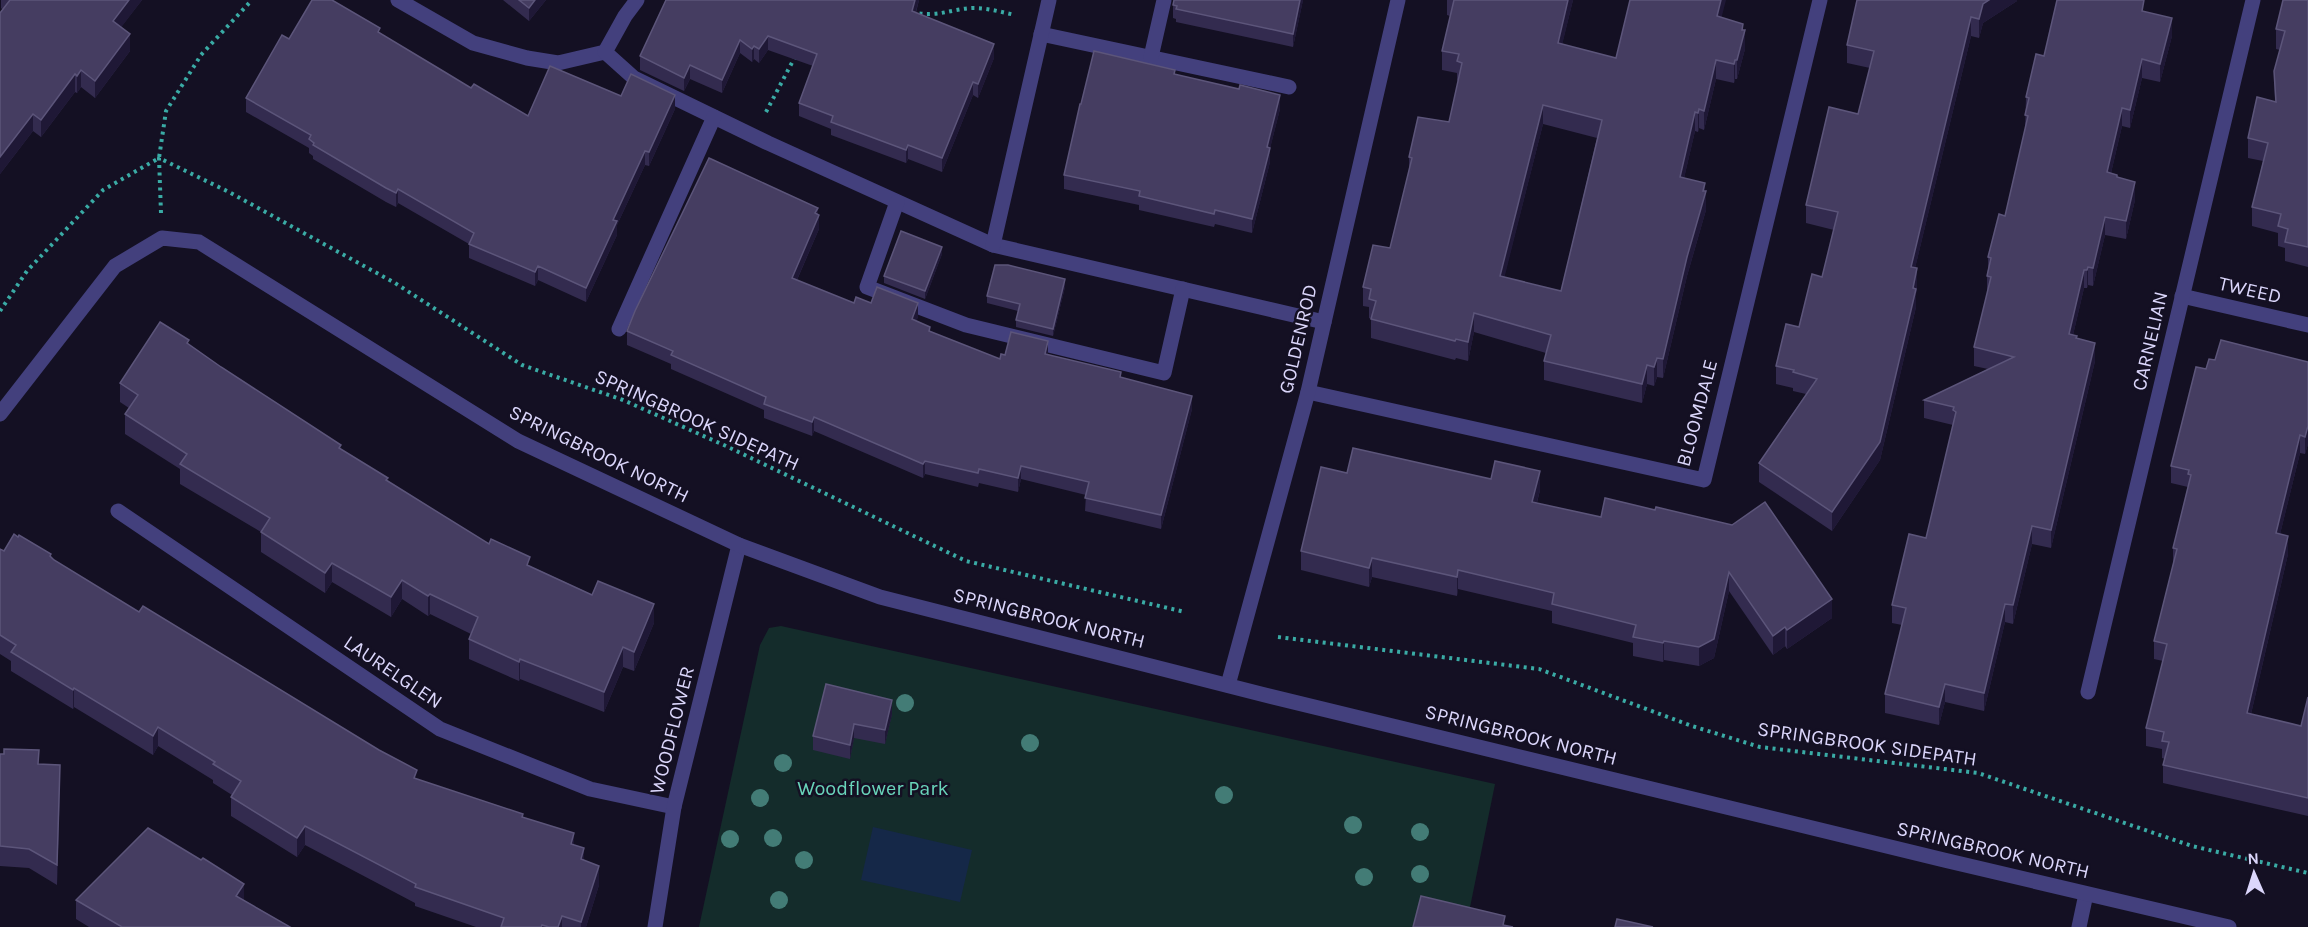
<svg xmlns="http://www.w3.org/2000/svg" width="2308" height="927" font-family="Karla,sans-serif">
<rect width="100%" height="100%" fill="#141023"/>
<path fill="#142c2b" d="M 781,626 L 1495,784 L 1466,927 L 699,927 L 760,645 L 769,628 Z"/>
<path fill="#152848" d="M 873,827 L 972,850 L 960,902 L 861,880 Z"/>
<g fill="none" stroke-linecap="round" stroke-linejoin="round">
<g stroke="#3aaba5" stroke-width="4" stroke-dasharray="3 4.5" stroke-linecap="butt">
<path d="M 912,12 C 937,18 950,9 973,8 C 988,8 1001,12 1015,15"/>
<path d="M 766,112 L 796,55"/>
<path d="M 161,213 L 159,158 L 229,192 L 395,283 L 522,365 L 623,400 L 726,446 L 966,561 L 1185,612"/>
<path d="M 0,311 L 27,271 L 103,190 L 159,158 L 166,111 L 201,55 L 252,0"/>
<path d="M 1278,637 L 1539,669 L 1692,726 L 1760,747 L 1978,773 L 2192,846 L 2308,873"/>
</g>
<g stroke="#43407d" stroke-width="15">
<path d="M 398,0 L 473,43 L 527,58 L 558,63 L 605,52"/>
<path d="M 637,0 L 625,16 L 605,52 L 634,78 L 768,143 L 993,245 L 1324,322"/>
<path d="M 1041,34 L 1289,87"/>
<path d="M 1151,57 L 1164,0"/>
<path d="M 897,202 L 867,287 L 966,325 L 1164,373 L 1183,289"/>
<path d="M 993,245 L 1049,0"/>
<path d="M 619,329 L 714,117"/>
<path d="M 2079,927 L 2086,894"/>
</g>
<g stroke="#43407d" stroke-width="15">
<path d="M 2182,296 L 2308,325"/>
<path d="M 1308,392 L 1704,480 L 1820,0"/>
<path d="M 118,511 L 440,729 L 590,789 L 674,807"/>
<path d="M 1228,685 L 1308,392 L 1398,0"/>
<path d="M 2088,692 L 2253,0"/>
<path d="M 655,927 L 674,807 L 739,545"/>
</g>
<path stroke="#43407d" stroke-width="15" d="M 0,414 L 115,266 L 162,238 L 199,242 L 518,441 L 739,545 L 880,597 L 1261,694 L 1944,860 L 2229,927"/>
</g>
<g fill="#437c76">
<circle cx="905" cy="703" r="9"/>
<circle cx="1030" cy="743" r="9"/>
<circle cx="783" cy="763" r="9"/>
<circle cx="1224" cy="795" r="9"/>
<circle cx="760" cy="798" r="9"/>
<circle cx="1353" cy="825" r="9"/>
<circle cx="1420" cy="832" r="9"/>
<circle cx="773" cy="838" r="9"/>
<circle cx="730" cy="839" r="9"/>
<circle cx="804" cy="860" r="9"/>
<circle cx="1420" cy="874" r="9"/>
<circle cx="1364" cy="877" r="9"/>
<circle cx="779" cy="900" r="9"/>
</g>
<g fill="#332b4f" fill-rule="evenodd">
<path d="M 1,0 L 142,0 L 121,27 L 130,51 L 95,98 L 81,87 L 77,93 L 75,92 L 41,137 L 33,131 L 0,174 L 0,13 L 3,10 L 1,8 Z"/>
<path d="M 503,0 L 546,0 L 529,21 Z"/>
<path d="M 666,0 L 919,0 L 916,13 L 994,58 L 978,98 L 973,95 L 942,172 L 908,159 L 906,163 L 831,135 L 831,129 L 799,116 L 799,103 L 813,66 L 768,50 L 759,63 L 754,59 L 752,62 L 740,53 L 722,93 L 690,79 L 684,91 L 640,70 L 640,56 Z"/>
<path d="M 1303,0 L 1293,47 L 1176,22 L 1176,19 L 1173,18 L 1173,5 Z"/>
<path d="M 1447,0 L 1573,0 L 1562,44 L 1616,58 L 1722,17 L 1743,30 L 1745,49 L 1737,79 L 1735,79 L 1734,83 L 1716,79 L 1704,130 L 1699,128 L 1698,132 L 1695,131 L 1684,178 L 1705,191 L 1706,210 L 1687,276 L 1663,378 L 1657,377 L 1654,386 L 1647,384 L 1642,403 L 1544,380 L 1544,361 L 1546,353 L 1474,332 L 1468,361 L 1456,358 L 1455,360 L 1371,338 L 1371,319 L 1369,318 L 1369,307 L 1363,306 L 1363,287 L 1390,248 L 1409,172 L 1409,157 L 1449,122 L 1458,81 L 1457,80 L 1457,73 L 1442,70 L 1442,51 L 1450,16 L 1447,15 ZM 1543,124 L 1597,138 L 1561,291 L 1504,277 Z"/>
<path d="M 2017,0 L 2017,1 L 1983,23 L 1979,38 L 1971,36 L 1915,268 L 1917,286 L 1916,294 L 1916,307 L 1880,460 L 1832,531 L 1759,482 L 1759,463 L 1806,394 L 1793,391 L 1793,388 L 1776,384 L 1776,366 L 1799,327 L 1822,277 L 1834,230 L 1806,223 L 1806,205 L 1858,114 L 1870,68 L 1847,63 L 1847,45 Z"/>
<path d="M 2308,0 L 2308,267 L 2285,261 L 2285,248 L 2278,246 L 2278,233 L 2252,226 L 2252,207 L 2263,161 L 2248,158 L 2248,138 L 2275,102 L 2274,71 L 2280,50 L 2276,49 L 2276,29 Z"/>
<path d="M 2145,11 L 2172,36 L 2160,82 L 2142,78 L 2130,128 L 2122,126 L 2111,173 L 2117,178 L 2135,200 L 2126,239 L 2105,235 L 2093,286 L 2088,285 L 2087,288 L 2084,288 L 2073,335 L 2077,339 L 2095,361 L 2051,548 L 2032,544 L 2013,624 L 2005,622 L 1984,711 L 1945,702 L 1939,725 L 1885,713 L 1885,694 L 1902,625 L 1892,623 L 1892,605 L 1926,538 L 1953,425 L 1924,418 L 1924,400 L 1988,369 L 1974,366 L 1974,347 L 1987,294 L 1987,276 L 1988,269 L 1988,257 L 2005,216 L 2025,130 L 2026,97 L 2044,56 Z"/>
<path d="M 380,33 L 471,88 L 528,116 L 621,96 L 675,109 L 649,166 L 645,165 L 617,225 L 617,235 L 586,302 L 538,280 L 535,286 L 469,258 L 469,244 L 398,203 L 396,207 L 386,202 L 313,159 L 313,156 L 309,153 L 309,148 L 246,112 L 246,98 L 289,39 Z"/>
<path d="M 1175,74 L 1280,109 L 1270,148 L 1270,162 L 1252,233 L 1215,224 L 1214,227 L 1139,210 L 1139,205 L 1064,189 L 1064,175 L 1081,104 Z"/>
<path d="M 818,214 L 819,229 L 797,280 L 854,303 L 871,303 L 918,317 L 916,321 L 930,332 L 1000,359 L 1005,355 L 1048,354 L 1121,378 L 1192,409 L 1161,529 L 1085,511 L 1086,495 L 1021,479 L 1018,492 L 979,483 L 978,487 L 925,474 L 923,478 L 814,431 L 812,436 L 764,418 L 764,410 L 671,369 L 671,364 L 627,345 L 627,331 Z"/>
<path d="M 942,254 L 925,299 L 884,283 L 884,276 Z"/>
<path d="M 1065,287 L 1053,336 L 1016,327 L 1016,320 L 1018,311 L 987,303 L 987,296 Z"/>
<path d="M 189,345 L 388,481 L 489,544 L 530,566 L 654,623 L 634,671 L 623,667 L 604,712 L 520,679 L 519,681 L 469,659 L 469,639 L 471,634 L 430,614 L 428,616 L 402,599 L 391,617 L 332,582 L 325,593 L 261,552 L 261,532 L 180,484 L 180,469 L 125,434 L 125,414 L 129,408 L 120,402 L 120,383 Z"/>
<path d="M 2308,362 L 2308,444 L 2305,454 L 2300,453 L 2280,534 L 2288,554 L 2251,714 L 2301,726 L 2308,697 L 2308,816 L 2163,783 L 2163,765 L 2165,759 L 2162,758 L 2162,749 L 2146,746 L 2146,728 L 2163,661 L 2154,659 L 2154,641 L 2173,564 L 2173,548 L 2188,487 L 2171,483 L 2171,466 L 2206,369 Z"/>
<path d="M 1347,473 L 1540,490 L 1537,503 L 1601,517 L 1605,498 L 1832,618 L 1787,649 L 1785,646 L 1773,655 L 1729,591 L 1714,658 L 1699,666 L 1664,660 L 1663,662 L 1633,656 L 1633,643 L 1552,623 L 1552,611 L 1458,589 L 1457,596 L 1372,577 L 1369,587 L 1301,570 L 1301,551 Z"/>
<path d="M 0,549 L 4,551 L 51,557 L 54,560 L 139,612 L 417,779 L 523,817 L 574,845 L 599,885 L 586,927 L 476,927 L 415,906 L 415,903 L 305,845 L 297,857 L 231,816 L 231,797 L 232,795 L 213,783 L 213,780 L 158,746 L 153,755 L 74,707 L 73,709 L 11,671 L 11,661 L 0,654 Z"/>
<path d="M 892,700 L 892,714 L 885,744 L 854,738 L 850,759 L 813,750 L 813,736 Z"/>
<path d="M 0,754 L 39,765 L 60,785 L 57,885 L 29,868 L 0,866 Z"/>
<path d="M 76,900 L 244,900 L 290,927 L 89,927 L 76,919 Z"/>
</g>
<g fill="#1f1836">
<path d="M 129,0 L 142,0 L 113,38 L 113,21 Z"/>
<path d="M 535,0 L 546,0 L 529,21 L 529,8 Z"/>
<path d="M 915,0 L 919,0 L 912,25 L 912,11 Z"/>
<path d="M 1300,0 L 1303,0 L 1293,47 L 1293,34 Z"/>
<path d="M 1568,0 L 1573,0 L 1558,62 L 1558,43 Z"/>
<path d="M 1721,0 L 1726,0 L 1717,35 L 1717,16 Z"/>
<path d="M 1989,0 L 2017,0 L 2017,1 L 1983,23 L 1979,38 L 1979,19 L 1983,4 Z"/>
<path d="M 1971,17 L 1971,36 L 1911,285 L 1911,267 Z"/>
<path d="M 2172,18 L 2172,36 L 2160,82 L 2160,64 Z"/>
<path d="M 1743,24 L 1743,36 L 1745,30 L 1745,49 L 1737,79 L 1737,60 Z"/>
<path d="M 130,34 L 130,51 L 95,98 L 95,81 Z"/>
<path d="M 768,36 L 768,50 L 759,63 L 759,49 Z"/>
<path d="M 740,40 L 740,53 L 722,93 L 722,80 Z"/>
<path d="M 994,44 L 994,58 L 978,98 L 978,84 Z"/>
<path d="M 754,46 L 754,59 L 752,62 L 752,49 Z"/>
<path d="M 2142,59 L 2142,78 L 2130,128 L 2130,110 Z"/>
<path d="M 1716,60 L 1716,79 L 1704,130 L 1704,111 Z"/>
<path d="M 1735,60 L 1735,79 L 1734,83 L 1734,64 Z"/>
<path d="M 690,65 L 690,79 L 684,91 L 684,78 Z"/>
<path d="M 81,70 L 81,87 L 77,93 L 77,76 Z"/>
<path d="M 75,74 L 75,92 L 41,137 L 41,120 Z"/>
<path d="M 973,82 L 973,95 L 942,172 L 942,158 Z"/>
<path d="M 675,95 L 675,109 L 649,166 L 649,152 Z"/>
<path d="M 1280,95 L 1280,109 L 1270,149 L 1270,148 L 1270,162 L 1252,233 L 1252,219 L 1267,147 Z"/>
<path d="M 1543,105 L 1543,124 L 1500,295 L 1500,276 Z"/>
<path d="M 2122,108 L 2122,126 L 2107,190 L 2107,172 Z"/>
<path d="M 1699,109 L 1699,128 L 1698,132 L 1698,113 Z"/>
<path d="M 1695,112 L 1695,131 L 1680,196 L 1680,177 Z"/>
<path d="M 33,114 L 33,131 L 0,174 L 0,157 Z"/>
<path d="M 908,145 L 908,159 L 906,163 L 906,150 Z"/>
<path d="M 645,151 L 645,165 L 617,225 L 617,235 L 586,302 L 586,288 L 613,220 Z"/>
<path d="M 2135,182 L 2135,200 L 2126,239 L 2126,221 Z"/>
<path d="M 1705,183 L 1706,210 L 1687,276 L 1663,378 L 1663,359 Z"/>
<path d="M 398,189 L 398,203 L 396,207 L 396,193 Z"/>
<path d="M 818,208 L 818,218 L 819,215 L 819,229 L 792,291 L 792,278 Z"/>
<path d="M 2105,217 L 2105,235 L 2093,286 L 2093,268 Z"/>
<path d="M 942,247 L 942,254 L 925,299 L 925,291 Z"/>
<path d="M 538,266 L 538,280 L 535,286 L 535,272 Z"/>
<path d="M 2088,267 L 2088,285 L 2087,288 L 2087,270 Z"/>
<path d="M 1917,268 L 1917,286 L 1916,294 L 1916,307 L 1880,460 L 1832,531 L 1832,512 L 1913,288 Z"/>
<path d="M 2084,270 L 2084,288 L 2069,352 L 2069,334 Z"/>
<path d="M 1065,279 L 1065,287 L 1053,336 L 1053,329 Z"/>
<path d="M 918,303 L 918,317 L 912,333 L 912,319 Z"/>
<path d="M 1474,313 L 1474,332 L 1468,361 L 1468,342 Z"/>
<path d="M 1048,341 L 1048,355 L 1045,354 Z"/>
<path d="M 2095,343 L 2095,361 L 2051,548 L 2051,530 Z"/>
<path d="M 1657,358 L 1657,377 L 1654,386 L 1654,367 Z"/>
<path d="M 1647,365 L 1647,384 L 1642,403 L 1642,384 Z"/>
<path d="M 1192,396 L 1192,409 L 1161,529 L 1161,515 Z"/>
<path d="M 814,417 L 814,431 L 812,436 L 812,422 Z"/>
<path d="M 2308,426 L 2308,444 L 2305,454 L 2305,437 Z"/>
<path d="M 2300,435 L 2300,453 L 2276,551 L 2276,533 Z"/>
<path d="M 925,461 L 925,474 L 923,478 L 923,464 Z"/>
<path d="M 1021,466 L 1021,479 L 1018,492 L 1018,478 Z"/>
<path d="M 1540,471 L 1540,490 L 1532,521 L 1532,502 Z"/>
<path d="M 2032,526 L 2032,544 L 2013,624 L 2013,605 Z"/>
<path d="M 2288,536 L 2288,554 L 2247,731 L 2247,713 Z"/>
<path d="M 1372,558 L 1372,577 L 1369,587 L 1369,568 Z"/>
<path d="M 332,563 L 332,582 L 325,593 L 325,573 Z"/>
<path d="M 1458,570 L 1458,589 L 1457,596 L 1457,577 Z"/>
<path d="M 1729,572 L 1729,591 L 1714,658 L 1699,666 L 1699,647 Z"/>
<path d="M 402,580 L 402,599 L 391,617 L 391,597 Z"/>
<path d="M 430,594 L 430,614 L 428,616 L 428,596 Z"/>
<path d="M 1832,599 L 1832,618 L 1787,649 L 1787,630 Z"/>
<path d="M 654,604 L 654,623 L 634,671 L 634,652 Z"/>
<path d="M 2005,604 L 2005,622 L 1984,711 L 1984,693 Z"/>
<path d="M 1785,627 L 1785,646 L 1773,655 L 1773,636 Z"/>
<path d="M 1664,641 L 1664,660 L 1663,662 L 1663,643 Z"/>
<path d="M 623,647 L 623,667 L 604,712 L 604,692 Z"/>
<path d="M 520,659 L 520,679 L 519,681 L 519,662 Z"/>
<path d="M 1945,684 L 1945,702 L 1939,725 L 1939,707 Z"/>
<path d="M 74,688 L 74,707 L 73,709 L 73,690 Z"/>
<path d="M 892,700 L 892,714 L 885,744 L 885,730 Z"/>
<path d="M 854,724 L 854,738 L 850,759 L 850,745 Z"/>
<path d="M 158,727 L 158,746 L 153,755 L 153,736 Z"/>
<path d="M 60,765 L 60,785 L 57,885 L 57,865 Z"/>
<path d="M 305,826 L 305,845 L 297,857 L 297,838 Z"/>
<path d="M 574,833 L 574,853 L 571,844 Z"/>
<path d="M 584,848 L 584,867 L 581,859 Z"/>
<path d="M 599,866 L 599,885 L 586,927 L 581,927 L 581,922 Z"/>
<path d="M 244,884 L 244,904 L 236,896 Z"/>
<path d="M 562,916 L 562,927 L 558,927 Z"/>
</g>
<g fill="#453d61" stroke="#5c557a" stroke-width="1.5" fill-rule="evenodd">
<path d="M 10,0 L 129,0 L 113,21 L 130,34 L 95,81 L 81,70 L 77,76 L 75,74 L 41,120 L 33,114 L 0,157 L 0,13 Z"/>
<path d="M 312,0 L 332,0 L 380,28 L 378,32 L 443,71 L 471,88 L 474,84 L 528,116 L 550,66 L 621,96 L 631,74 L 675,95 L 649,152 L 645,151 L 613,220 L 617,221 L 586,288 L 538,266 L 535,272 L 469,244 L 474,233 L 398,189 L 396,193 L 386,188 L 313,145 L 314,143 L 309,139 L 311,135 L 246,98 L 282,35 L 289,39 Z"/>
<path d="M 519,0 L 535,0 L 529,8 Z"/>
<path d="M 666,0 L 915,0 L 912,11 L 994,44 L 978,84 L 973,82 L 942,158 L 908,145 L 906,150 L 831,122 L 833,116 L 799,103 L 817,54 L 768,36 L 759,49 L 754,46 L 752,49 L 740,40 L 722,80 L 690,65 L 684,78 L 640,56 Z"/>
<path d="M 1174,0 L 1300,0 L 1293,34 L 1176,9 L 1177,6 L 1173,5 Z"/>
<path d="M 1454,0 L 1568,0 L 1558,43 L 1616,58 L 1630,0 L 1721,0 L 1717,16 L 1743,24 L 1742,30 L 1745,30 L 1737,60 L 1735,60 L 1734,64 L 1716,60 L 1704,111 L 1699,109 L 1698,113 L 1695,112 L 1680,177 L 1705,183 L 1703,191 L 1706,191 L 1687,257 L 1663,359 L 1657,358 L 1654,367 L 1647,365 L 1642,384 L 1544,361 L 1551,335 L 1474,313 L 1468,342 L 1456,339 L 1455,341 L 1371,319 L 1376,301 L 1369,299 L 1371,289 L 1363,287 L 1373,245 L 1390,248 L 1412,158 L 1409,157 L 1418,117 L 1449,122 L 1462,63 L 1457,61 L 1459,54 L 1442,51 ZM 1543,105 L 1602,120 L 1561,291 L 1500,276 Z"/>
<path d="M 1857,0 L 1989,0 L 1983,4 L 1979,19 L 1971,17 L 1911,267 L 1917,268 L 1913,288 L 1916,289 L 1880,442 L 1832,512 L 1759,463 L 1817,379 L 1793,372 L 1794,370 L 1776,366 L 1786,324 L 1799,327 L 1812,274 L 1822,277 L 1838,212 L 1806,205 L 1829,107 L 1858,114 L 1874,51 L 1847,45 Z"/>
<path d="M 2057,0 L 2144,0 L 2142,11 L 2172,18 L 2160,64 L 2142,59 L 2130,110 L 2122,108 L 2107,172 L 2117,175 L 2117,177 L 2135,182 L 2126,221 L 2105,217 L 2093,268 L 2088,267 L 2087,270 L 2084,270 L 2069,334 L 2077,336 L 2076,338 L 2095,343 L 2051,530 L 2032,526 L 2013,605 L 2005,604 L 1984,693 L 1945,684 L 1939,707 L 1885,694 L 1906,608 L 1892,605 L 1909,534 L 1926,538 L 1956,412 L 1953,410 L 1954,407 L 1924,400 L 2014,357 L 1974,347 L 1991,277 L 1987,276 L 1991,258 L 1988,257 L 1999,214 L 2005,216 L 2028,116 L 2025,115 L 2029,98 L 2026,97 L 2036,54 L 2044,56 Z"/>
<path d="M 2283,0 L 2308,0 L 2308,247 L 2285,242 L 2288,229 L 2278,226 L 2281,214 L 2252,207 L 2268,143 L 2248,138 L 2257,97 L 2276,102 L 2274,71 L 2285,31 L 2276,29 Z"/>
<path d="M 1094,51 L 1175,70 L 1174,74 L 1239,89 L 1240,85 L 1280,95 L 1267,147 L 1270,148 L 1252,219 L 1215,210 L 1214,214 L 1139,196 L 1140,191 L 1064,175 L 1080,104 L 1081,104 Z"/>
<path d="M 709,158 L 818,208 L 815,213 L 819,215 L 792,278 L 854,303 L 856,297 L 871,303 L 877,287 L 918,303 L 912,319 L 930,327 L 929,331 L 1000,359 L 1001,354 L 1005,355 L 1011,332 L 1048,341 L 1045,354 L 1121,372 L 1120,377 L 1192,396 L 1161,515 L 1085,498 L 1089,482 L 1021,466 L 1018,478 L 979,469 L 978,473 L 925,461 L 923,464 L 814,417 L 812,422 L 764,404 L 766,397 L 671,355 L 673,351 L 627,331 L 635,311 Z"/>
<path d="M 901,231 L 942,247 L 925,291 L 884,276 Z"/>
<path d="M 995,265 L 1008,265 L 1065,279 L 1053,329 L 1016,320 L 1020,304 L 987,296 Z"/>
<path d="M 160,322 L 189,340 L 187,343 L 221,367 L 341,445 L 339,448 L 388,478 L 386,480 L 489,544 L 491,539 L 530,557 L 527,565 L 592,595 L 598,581 L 654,604 L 634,652 L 623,647 L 604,692 L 520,659 L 519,662 L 469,639 L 478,617 L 430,594 L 428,596 L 402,580 L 391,597 L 332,563 L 325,573 L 261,532 L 270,518 L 180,464 L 187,454 L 125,414 L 138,395 L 120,383 Z"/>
<path d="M 2221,340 L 2308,362 L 2308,426 L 2305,437 L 2300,435 L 2276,533 L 2288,536 L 2247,713 L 2301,726 L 2308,697 L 2308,798 L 2163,765 L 2169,742 L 2162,741 L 2164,732 L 2146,728 L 2167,644 L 2154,641 L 2177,549 L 2173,548 L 2191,475 L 2188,474 L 2189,470 L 2171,466 L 2196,367 L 2206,369 L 2209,359 L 2215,360 Z"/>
<path d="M 1353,448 L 1491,479 L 1495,461 L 1540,471 L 1532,502 L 1601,517 L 1605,498 L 1655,510 L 1656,507 L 1732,525 L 1765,502 L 1832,599 L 1787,630 L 1785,627 L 1773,636 L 1729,572 L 1714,639 L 1699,647 L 1664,641 L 1663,643 L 1633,637 L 1636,625 L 1552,604 L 1554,593 L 1458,570 L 1457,577 L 1372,558 L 1369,568 L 1301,551 L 1321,467 L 1347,473 Z"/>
<path d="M 14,534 L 18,537 L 19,535 L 51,554 L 50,556 L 54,560 L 139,612 L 143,606 L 379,750 L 417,770 L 414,778 L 523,814 L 522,817 L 574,833 L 571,844 L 584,848 L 581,859 L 599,866 L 581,922 L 562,916 L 558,927 L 549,927 L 542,925 L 541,927 L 501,927 L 504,918 L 415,887 L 416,884 L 305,826 L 297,838 L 231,797 L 241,781 L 213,764 L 215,762 L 158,727 L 153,736 L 74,688 L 73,690 L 11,652 L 16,645 L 0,635 L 0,549 L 4,551 Z"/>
<path d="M 826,684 L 892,700 L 885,730 L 854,724 L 850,745 L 813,736 Z"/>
<path d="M 4,749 L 39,750 L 38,764 L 60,765 L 57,865 L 29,849 L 0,846 L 0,754 L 4,754 Z"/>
<path d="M 148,828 L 201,860 L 203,858 L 244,884 L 236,896 L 290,927 L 122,927 L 76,900 Z"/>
<path d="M 1421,896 L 1505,916 L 1503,925 L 1513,927 L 1413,927 Z"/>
<path d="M 1617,919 L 1653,927 L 1615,927 Z"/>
</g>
<g text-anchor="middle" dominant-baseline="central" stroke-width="5" stroke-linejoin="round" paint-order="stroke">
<g font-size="20" fill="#dbd6fb" stroke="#141023">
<text transform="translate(2250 290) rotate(13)">TWEED</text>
<text transform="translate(1298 339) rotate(-77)">GOLDENROD</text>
<text transform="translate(2150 341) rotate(-77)">CARNELIAN</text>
<text transform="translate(1697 413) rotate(-75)">BLOOMDALE</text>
<text transform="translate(697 420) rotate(24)">SPRINGBROOK SIDEPATH</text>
<text transform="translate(599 454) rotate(26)">SPRINGBROOK NORTH</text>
<text transform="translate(1049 618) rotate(14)">SPRINGBROOK NORTH</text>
<text transform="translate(393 672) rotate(34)">LAURELGLEN</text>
<text transform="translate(672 730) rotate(-76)">WOODFLOWER</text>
<text transform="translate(1521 735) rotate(14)">SPRINGBROOK NORTH</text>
<text transform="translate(1867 744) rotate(8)">SPRINGBROOK SIDEPATH</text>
<text transform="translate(1993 850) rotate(13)">SPRINGBROOK NORTH</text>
</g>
<g font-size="20" fill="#69d4ba" stroke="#141023">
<text x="873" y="788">Woodflower Park</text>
</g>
</g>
<g transform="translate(2254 873) rotate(357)" stroke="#141023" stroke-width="4.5" paint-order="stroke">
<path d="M0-4.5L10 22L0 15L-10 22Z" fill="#dbd6fb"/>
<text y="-9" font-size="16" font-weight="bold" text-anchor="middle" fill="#dbd6fb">N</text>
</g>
</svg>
